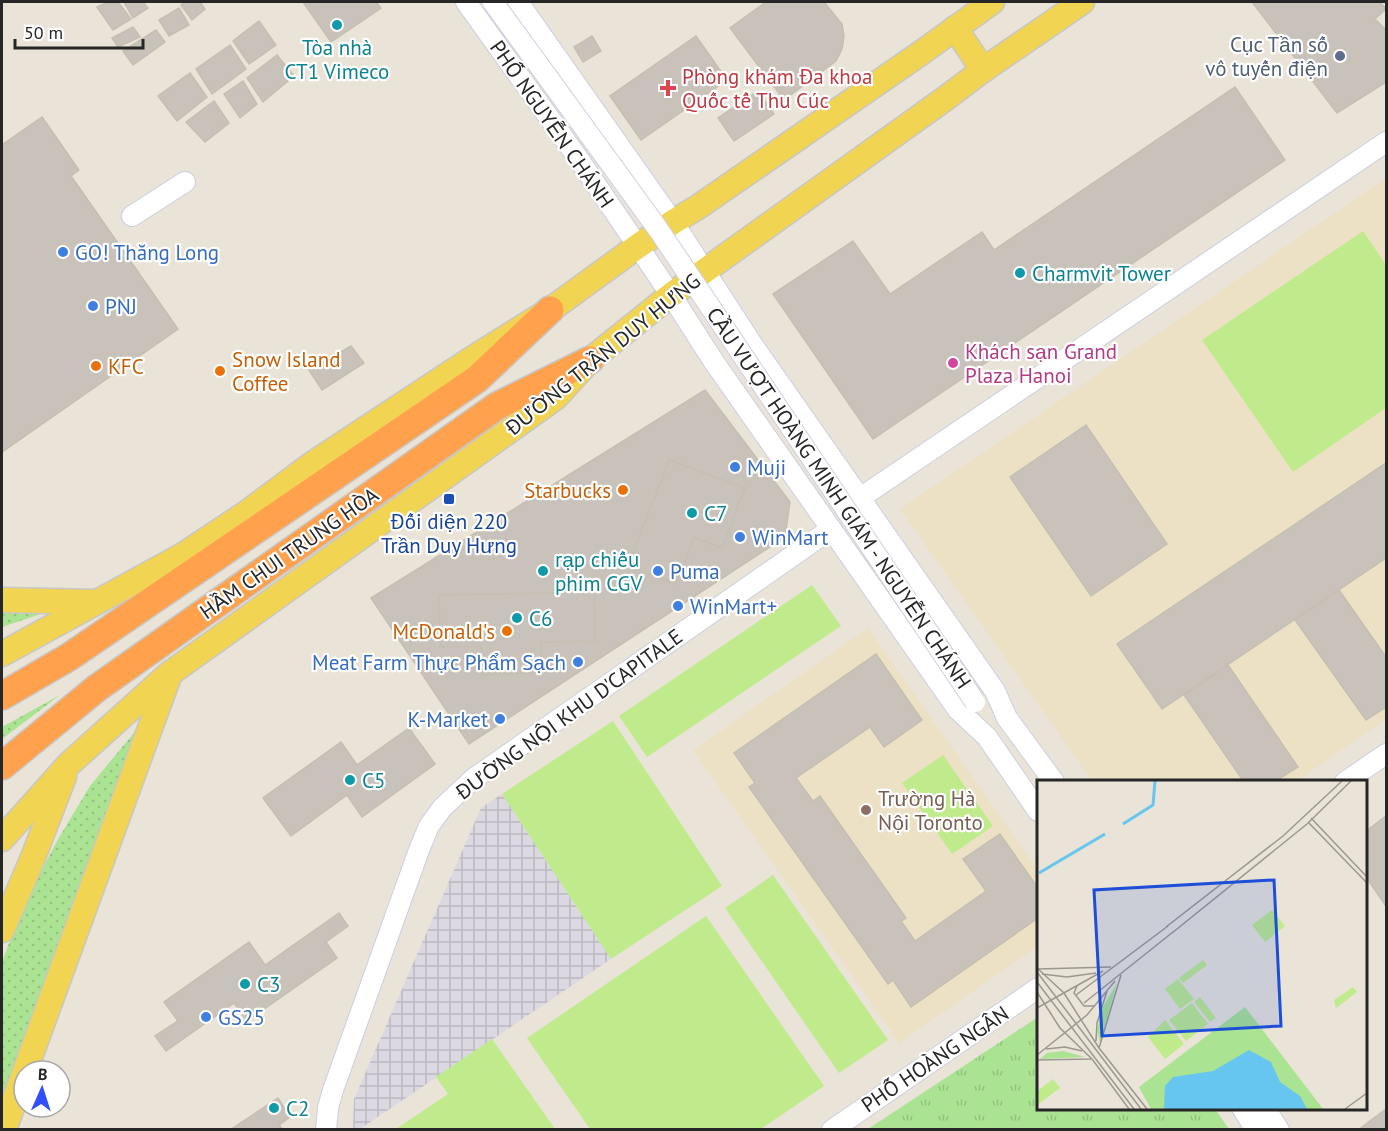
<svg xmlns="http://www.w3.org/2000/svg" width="1388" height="1131" font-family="'PT Sans',sans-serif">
<defs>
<pattern id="industrial-grid" width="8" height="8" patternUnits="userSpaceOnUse" patternTransform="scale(1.5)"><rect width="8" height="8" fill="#dbd8e2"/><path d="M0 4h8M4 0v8" fill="none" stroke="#bcb9c2"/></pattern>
<pattern id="grass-dots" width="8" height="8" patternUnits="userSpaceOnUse" patternTransform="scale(1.5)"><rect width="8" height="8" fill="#aae391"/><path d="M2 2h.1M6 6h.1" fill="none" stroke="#92c37d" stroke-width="1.8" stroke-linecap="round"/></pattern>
<pattern id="park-tufts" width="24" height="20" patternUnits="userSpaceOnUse" patternTransform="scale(1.5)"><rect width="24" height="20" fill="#aae391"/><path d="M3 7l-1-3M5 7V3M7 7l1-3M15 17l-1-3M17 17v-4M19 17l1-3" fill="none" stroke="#92c37d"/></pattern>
</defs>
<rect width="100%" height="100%" fill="#eae3d7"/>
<path fill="url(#industrial-grid)" d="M 502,794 L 611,959 L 360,1129 L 353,1130 L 354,1099 L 481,808 Z"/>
<g fill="#ede1c5">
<path d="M 1386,178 L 1386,720 L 1297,781 L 1092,781 L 900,509 Z"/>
<path d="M 868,628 L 1038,870 L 1038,946 L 899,1043 L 693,750 Z"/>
</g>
<g fill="url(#grass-dots)">
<path d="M 2,606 L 46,607 L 38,615 L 2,627 Z"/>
<path d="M 60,695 L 2,739 L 2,727 Z"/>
<path d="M 138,728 L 2,1126 L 2,962 L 22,908 L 57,841 L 90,786 Z"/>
</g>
<path fill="url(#park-tufts)" d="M 1038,1017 L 1038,1108 L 1215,1109 L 1229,1129 L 868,1129 Z"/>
<g fill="#bfeb8c">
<path d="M 1363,231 L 1386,265 L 1386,408 L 1293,472 L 1202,340 Z"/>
<path d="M 812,585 L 841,626 L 647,757 L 619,716 Z"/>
<path d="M 613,721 L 722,886 L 611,959 L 502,794 Z"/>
<path d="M 943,755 L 993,826 L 952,854 L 902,783 Z"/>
<path d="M 773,875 L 888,1040 L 839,1073 L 725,908 Z"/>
<path d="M 706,916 L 824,1086 L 761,1129 L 590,1129 L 527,1038 Z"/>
<path d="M 492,1039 L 555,1129 L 396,1129 L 448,1094 L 436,1077 Z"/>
</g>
<g fill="#c8c2ba" stroke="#c5bfb1" stroke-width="1.5">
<path d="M 108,2 L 118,2 L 131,19 L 113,30 L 97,7 Z"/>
<path d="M 124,2 L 143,2 L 148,8 L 133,18 Z"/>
<path d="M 184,2 L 200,2 L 205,9 L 192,20 L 181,5 Z"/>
<path d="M 303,2 L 376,2 L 381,8 L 331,42 Z"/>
<path d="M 766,2 L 824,2 L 842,24 L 844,36 L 842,49 L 836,61 L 784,100 L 730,28 Z"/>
<path d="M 1252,2 L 1380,2 L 1386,9 L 1375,19 L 1386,30 L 1386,82 L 1337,113 Z"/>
<path d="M 179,8 L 189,25 L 169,36 L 159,20 Z"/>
<path d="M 259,21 L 276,45 L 249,64 L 233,41 Z"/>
<path d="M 133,27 L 140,37 L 118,47 L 112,38 Z"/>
<path d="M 156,30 L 165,42 L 133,65 L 123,51 Z"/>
<path d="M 592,36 L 601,51 L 583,62 L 574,47 Z"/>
<path d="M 696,36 L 727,80 L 641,140 L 610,96 Z"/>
<path d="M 230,45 L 246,69 L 212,94 L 196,69 Z"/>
<path d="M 277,55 L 294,76 L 263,102 L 247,78 Z"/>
<path d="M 190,73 L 207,97 L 177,121 L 158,96 Z"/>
<path d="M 243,81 L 257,104 L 240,118 L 224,94 Z"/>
<path d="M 1235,87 L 1285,160 L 873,439 L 773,294 L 853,241 L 890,294 L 982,232 L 994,250 Z"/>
<path d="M 758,91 L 774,114 L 734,141 L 718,118 Z"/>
<path d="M 214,101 L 229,123 L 205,142 L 186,122 Z"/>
<path d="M 42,117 L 79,170 L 71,176 L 178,329 L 2,452 L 2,145 Z"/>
<path d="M 351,346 L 364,363 L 322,390 L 309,370 Z"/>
<path d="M 705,390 L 790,502 L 785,537 L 469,744 L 371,598 Z"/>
<path d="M 1086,425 L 1167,544 L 1091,596 L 1010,477 Z"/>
<path d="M 669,460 L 745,488 L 722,548 L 694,537 L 676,584 L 628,566 Z"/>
<path d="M 1386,463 L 1386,558 L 1162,709 L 1117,644 Z"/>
<path d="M 1339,590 L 1386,657 L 1386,707 L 1366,720 L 1295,620 Z"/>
<path d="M 594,592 L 595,641 L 541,642 L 541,673 L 482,675 L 481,646 L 440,647 L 439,595 Z"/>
<path d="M 876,654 L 922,720 L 884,747 L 870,727 L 796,778 L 813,801 L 820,796 L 906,918 L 901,921 L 915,941 L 986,891 L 963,859 L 1000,834 L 1038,888 L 1038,918 L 911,1007 L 893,980 L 888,984 L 749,787 L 755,783 L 734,753 Z"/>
<path d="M 1228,665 L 1298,767 L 1274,782 L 1244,782 L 1184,695 Z"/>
<path d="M 409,728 L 435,764 L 362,817 L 347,795 L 291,836 L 263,798 L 341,742 L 357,765 Z"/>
<path d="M 1386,816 L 1386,906 L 1366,877 L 1366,831 Z"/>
<path d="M 339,913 L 348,926 L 326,942 L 337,958 L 247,1021 L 234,1003 L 166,1051 L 155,1036 L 178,1021 L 164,1002 L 249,942 L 265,965 Z"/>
<path d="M 278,1098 L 290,1117 L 279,1125 L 283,1130 L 230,1130 Z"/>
<path d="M 1386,1109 L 1386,1130 L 1358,1130 Z"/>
</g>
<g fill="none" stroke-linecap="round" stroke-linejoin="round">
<g stroke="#cccfe0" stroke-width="22">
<g id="minor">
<path d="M 466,2 L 578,158 L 671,295 L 714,362 L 958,710 L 987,737 L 1038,811"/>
<path d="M 518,2 L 673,222 L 752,344 L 995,691 L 1007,718 L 1054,782"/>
<path d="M 132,216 L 185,182"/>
<path d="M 860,498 L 1386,142"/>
<path d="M 1345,782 L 1386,754"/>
<path d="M 1242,1108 L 1256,1130"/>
<path d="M 1265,1108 L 1279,1130"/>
<path d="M 326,1130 L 328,1108 L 333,1090 L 419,850 L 429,826 L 442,808 L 473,779 L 831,529"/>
<path d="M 832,1130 L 1038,988"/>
</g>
</g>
<g stroke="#c7c7c7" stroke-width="27">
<g id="major">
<path d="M 955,28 L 983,70"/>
<path d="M 2,600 L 95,602"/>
<path d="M 2,654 L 183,555 L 245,514 L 312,464 L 470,360 L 550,310 L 638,246 L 673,222 L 698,207 L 918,55 L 992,2"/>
<path d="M 2,839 L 69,764 L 169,674 L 555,398 L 590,360 L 671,295 L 946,98 L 983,70 L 1082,2"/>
<path d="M 2,930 L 34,855 L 64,777"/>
<path d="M 25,1071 L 168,679"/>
<path d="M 4,1130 L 24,1074"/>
</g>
</g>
<g stroke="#c7c7c7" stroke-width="30">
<g id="highway">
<path d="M 2,696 L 69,657 L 477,379 L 550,310"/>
<path d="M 2,766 L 97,688 L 497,406 L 590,360"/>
</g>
</g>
<use href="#minor" stroke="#fff" stroke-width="20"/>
<use href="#major" stroke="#f2d453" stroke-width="24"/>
<use href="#highway" stroke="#ffa14d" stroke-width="27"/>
<g stroke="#cccfe0" stroke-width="22" stroke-linecap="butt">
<path id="minor-bridge" d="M 493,2 L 658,229 L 975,702"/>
</g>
<use href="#minor-bridge" stroke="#fff" stroke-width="20"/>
</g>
<g fill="#0f9aa8" stroke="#fff" stroke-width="2">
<circle cx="337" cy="25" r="6"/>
<circle cx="1020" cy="273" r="6"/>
<circle cx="692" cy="513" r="6"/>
<circle cx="543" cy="571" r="6"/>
<circle cx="517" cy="618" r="6"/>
<circle cx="350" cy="780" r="6"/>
<circle cx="245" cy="984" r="6"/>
<circle cx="274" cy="1108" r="6"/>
</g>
<circle fill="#5c6f8a" stroke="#fff" stroke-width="2" cx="1340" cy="56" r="6"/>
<path fill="#e0444e" stroke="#fff" stroke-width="2" d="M665 79h6v6h6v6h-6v6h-6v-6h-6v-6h6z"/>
<g fill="#3f7fe0" stroke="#fff" stroke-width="2">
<circle cx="63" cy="252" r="6"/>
<circle cx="93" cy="306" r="6"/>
<circle cx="735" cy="467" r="6"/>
<circle cx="740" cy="537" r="6"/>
<circle cx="658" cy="571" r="6"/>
<circle cx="678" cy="606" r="6"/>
<circle cx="578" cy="662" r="6"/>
<circle cx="500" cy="719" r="6"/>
<circle cx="206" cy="1017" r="6"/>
</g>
<circle fill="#d1479c" stroke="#fff" stroke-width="2" cx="953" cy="363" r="6"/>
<g fill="#e8710a" stroke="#fff" stroke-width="2">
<circle cx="96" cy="366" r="6"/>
<circle cx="220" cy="371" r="6"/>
<circle cx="623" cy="490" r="6"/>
<circle cx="507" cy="631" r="6"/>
</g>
<rect fill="#1a4fb4" stroke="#fff" stroke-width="2" x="443" y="493" width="12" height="12" rx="3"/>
<circle fill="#8d6e63" stroke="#fff" stroke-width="2" cx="866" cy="810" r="6"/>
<g text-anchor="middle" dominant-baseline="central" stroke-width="4.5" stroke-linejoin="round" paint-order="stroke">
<g font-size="21" fill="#4e5e75" stroke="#fff" text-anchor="end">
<text x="1328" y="44">Cục Tần số<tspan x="1328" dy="24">vô tuyến điện</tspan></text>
</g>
<g font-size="21" fill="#0d838f" stroke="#fff" text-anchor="start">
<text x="337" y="47" text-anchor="middle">Tòa nhà<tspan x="337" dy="24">CT1 Vimeco</tspan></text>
<text x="1032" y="273">Charmvit Tower</text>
<text x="704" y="513">C7</text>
<text x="555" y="559">rạp chiếu<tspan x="555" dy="24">phim CGV</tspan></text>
<text x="529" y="618">C6</text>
<text x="362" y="780">C5</text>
<text x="257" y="984">C3</text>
<text x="286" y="1108">C2</text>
</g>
<g font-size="21" fill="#be3a42" stroke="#fff" text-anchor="start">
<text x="682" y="76">Phòng khám Đa khoa<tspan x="682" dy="24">Quốc tế Thu Cúc</tspan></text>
</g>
<g font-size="21" fill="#262626" stroke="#fff">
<text transform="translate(552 124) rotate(55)">PHỐ NGUYỄN CHÁNH</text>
<text transform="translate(603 354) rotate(-39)">ĐƯỜNG TRẦN DUY HƯNG</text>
<text transform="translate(839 498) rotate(56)">CẦU VƯỢT HOÀNG MINH GIÁM - NGUYỄN CHÁNH</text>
<text transform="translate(289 553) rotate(-35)">HẦM CHUI TRUNG HÒA</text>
<text transform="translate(569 714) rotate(-36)">ĐƯỜNG NỘI KHU D'CAPITALE</text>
<text transform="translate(935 1059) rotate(-34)">PHỐ HOÀNG NGÂN</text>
</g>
<g font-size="21" fill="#366cbe" stroke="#fff" text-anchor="start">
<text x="75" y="252">GO! Thăng Long</text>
<text x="105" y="306">PNJ</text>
<text x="747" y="467">Muji</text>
<text x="752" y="537">WinMart</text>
<text x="670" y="571">Puma</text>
<text x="690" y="606">WinMart+</text>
<text x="566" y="662" text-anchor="end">Meat Farm Thực Phẩm Sạch</text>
<text x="488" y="719" text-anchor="end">K-Market</text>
<text x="218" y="1017">GS25</text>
</g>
<g font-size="21" fill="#b23c85" stroke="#fff" text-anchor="start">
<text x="965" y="351">Khách sạn Grand<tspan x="965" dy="24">Plaza Hanoi</tspan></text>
</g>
<g font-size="21" fill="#c56008" stroke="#fff" text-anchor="start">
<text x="232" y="359">Snow Island<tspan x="232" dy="24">Coffee</tspan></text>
<text x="108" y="366">KFC</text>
<text x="611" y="490" text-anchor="end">Starbucks</text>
<text x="495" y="631" text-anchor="end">McDonald's</text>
</g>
<g font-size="21" fill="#164399" stroke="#fff">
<text x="449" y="521">Đối diện 220<tspan x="449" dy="24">Trần Duy Hưng</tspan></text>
</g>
<g font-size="21" fill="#785e54" stroke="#fff" text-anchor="start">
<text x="878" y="798">Trường Hà<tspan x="878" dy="24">Nội Toronto</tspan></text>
</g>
</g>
<g transform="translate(1037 780)">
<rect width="330" height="330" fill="#eae3d7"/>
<path d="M 80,203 L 63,263 L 60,250 L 66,227 Z" fill="#aae391"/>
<path d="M 208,227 L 286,329 L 114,329 L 102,307 ZM 26,271 L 48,277 L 3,279 L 10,273 Z" fill="#aae391"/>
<path d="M 235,130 L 248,146 L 228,162 L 215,145 ZM 166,180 L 170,185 L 146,203 L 142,198 ZM 141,199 L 157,219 L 143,229 L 128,209 ZM 316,207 L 320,212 L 299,228 L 297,220 ZM 163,217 L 179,238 L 173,242 L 157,222 ZM 155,223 L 171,244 L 149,261 L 132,240 ZM 128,240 L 147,264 L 128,279 L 111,257 ZM 16,299 L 23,308 L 0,325 L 0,311 Z" fill="#bfeb8c"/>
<path d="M 212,270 L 234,282 L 243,302 L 263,316 L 270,329 L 127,329 L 128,306 L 136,297 L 176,291 Z" fill="#66c6f0"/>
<path fill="none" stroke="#66c6f0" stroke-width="3" d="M 86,44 L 116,25 L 118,1M 2,93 L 68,54"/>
<path fill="none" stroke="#9c9790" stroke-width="1.5" d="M 274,38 L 330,97M 271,42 L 330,103M 129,147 L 246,56 L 305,1M 135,153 L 270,44 L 314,1M 0,188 L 27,213 L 62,268 L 110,329M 1,189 L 74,187M 0,192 L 104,329M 5,194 L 30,197 L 59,193M 0,202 L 97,329M 40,206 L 37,213 L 47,226 L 57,226M 0,212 L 23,248 L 55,279 L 92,329M 39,215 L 131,146M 47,223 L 136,152M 0,228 L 66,191M 59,261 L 60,243 L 70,211M 62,268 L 84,195M 9,269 L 28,267 L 45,271M 0,275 L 50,235 L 78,201M 0,280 L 54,279M 308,329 L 330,313"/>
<path fill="#1d4ed8" fill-opacity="0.15" stroke="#1d4ed8" stroke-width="3" d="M 237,100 L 244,246 L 65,256 L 57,110 Z"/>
<rect width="330" height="330" fill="none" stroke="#262626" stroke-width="3"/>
</g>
<rect width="1388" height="1131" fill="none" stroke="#262626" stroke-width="6"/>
<g transform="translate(42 1089) rotate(3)"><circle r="28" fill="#ffffff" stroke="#a8a8a8" stroke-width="1.5"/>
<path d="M0-4.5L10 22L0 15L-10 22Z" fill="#314ffd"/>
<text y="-9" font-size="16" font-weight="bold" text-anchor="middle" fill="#262626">B</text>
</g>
<path d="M15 39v9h128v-9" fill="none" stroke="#262626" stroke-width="3"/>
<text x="24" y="39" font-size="18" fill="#262626" stroke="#ffffff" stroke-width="4.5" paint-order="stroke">50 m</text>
</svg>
